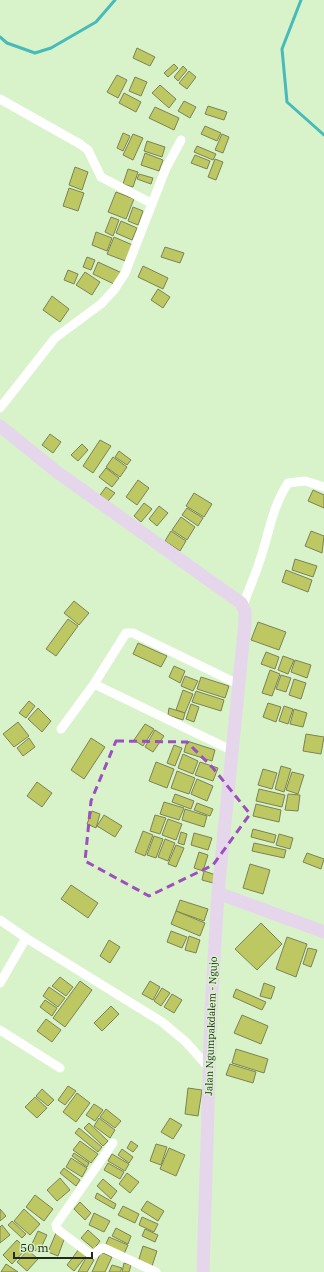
<svg xmlns="http://www.w3.org/2000/svg" width="324" height="1272" font-family="'IBM Plex Serif',serif">
<rect width="100%" height="100%" fill="#d8f3ca"/>
<g fill="none" stroke-linecap="round" stroke-linejoin="round">
<g stroke="#47bab9" stroke-width="3">
<path d="M 301,0 L 282,49 L 287,102 L 324,135"/>
<path d="M 0,37 L 7,43 L 35,53 L 51,48 L 96,22 L 115,0"/>
</g>
</g>
<g fill="#bdc862" stroke="#7c8257">
<path d="M 137,48 L 155,57 L 150,66 L 133,58 Z"/>
<path d="M 174,64 L 178,68 L 168,77 L 164,73 Z"/>
<path d="M 183,66 L 187,70 L 178,81 L 174,77 Z"/>
<path d="M 189,71 L 196,77 L 187,89 L 179,83 Z"/>
<path d="M 117,75 L 127,80 L 118,98 L 107,92 Z"/>
<path d="M 135,77 L 147,82 L 141,96 L 129,91 Z"/>
<path d="M 160,85 L 176,99 L 169,108 L 152,93 Z"/>
<path d="M 124,93 L 141,102 L 136,112 L 119,103 Z"/>
<path d="M 184,101 L 196,107 L 190,118 L 178,111 Z"/>
<path d="M 208,106 L 227,112 L 224,120 L 205,114 Z"/>
<path d="M 155,107 L 179,118 L 174,130 L 149,118 Z"/>
<path d="M 205,126 L 221,133 L 217,141 L 201,134 Z"/>
<path d="M 123,133 L 130,136 L 123,151 L 117,148 Z"/>
<path d="M 133,134 L 143,138 L 133,160 L 123,155 Z"/>
<path d="M 222,134 L 229,137 L 223,153 L 215,150 Z"/>
<path d="M 147,141 L 165,147 L 162,157 L 144,151 Z"/>
<path d="M 197,146 L 216,154 L 213,160 L 194,152 Z"/>
<path d="M 145,153 L 163,160 L 159,171 L 141,165 Z"/>
<path d="M 195,155 L 210,161 L 207,169 L 191,163 Z"/>
<path d="M 215,159 L 223,162 L 216,180 L 208,177 Z"/>
<path d="M 75,167 L 88,172 L 82,190 L 69,185 Z"/>
<path d="M 128,169 L 138,172 L 133,187 L 123,184 Z"/>
<path d="M 139,174 L 153,178 L 151,184 L 137,179 Z"/>
<path d="M 69,188 L 84,193 L 78,211 L 63,206 Z"/>
<path d="M 116,192 L 134,199 L 126,219 L 108,212 Z"/>
<path d="M 133,207 L 143,211 L 138,225 L 128,221 Z"/>
<path d="M 111,217 L 119,220 L 113,236 L 105,232 Z"/>
<path d="M 121,221 L 137,228 L 132,240 L 116,233 Z"/>
<path d="M 96,232 L 112,238 L 107,251 L 92,245 Z"/>
<path d="M 114,237 L 135,246 L 128,262 L 107,254 Z"/>
<path d="M 165,247 L 184,253 L 180,263 L 161,257 Z"/>
<path d="M 87,257 L 95,260 L 91,270 L 83,267 Z"/>
<path d="M 98,262 L 122,273 L 116,285 L 93,274 Z"/>
<path d="M 143,266 L 168,278 L 163,289 L 138,277 Z"/>
<path d="M 68,270 L 78,274 L 74,284 L 64,280 Z"/>
<path d="M 85,272 L 100,282 L 92,295 L 76,285 Z"/>
<path d="M 158,289 L 170,297 L 163,308 L 151,300 Z"/>
<path d="M 52,296 L 69,309 L 60,322 L 43,310 Z"/>
<path d="M 50,434 L 61,442 L 53,453 L 42,445 Z"/>
<path d="M 100,440 L 111,446 L 93,473 L 83,466 Z"/>
<path d="M 82,444 L 88,450 L 78,461 L 71,455 Z"/>
<path d="M 119,451 L 131,460 L 127,465 L 115,457 Z"/>
<path d="M 113,457 L 127,467 L 120,477 L 106,467 Z"/>
<path d="M 106,468 L 119,478 L 112,487 L 99,477 Z"/>
<path d="M 138,480 L 149,488 L 137,505 L 126,497 Z"/>
<path d="M 106,487 L 115,493 L 108,501 L 100,495 Z"/>
<path d="M 313,490 L 324,495 L 324,508 L 308,501 Z"/>
<path d="M 194,493 L 212,504 L 204,517 L 186,506 Z"/>
<path d="M 144,503 L 152,509 L 141,522 L 134,516 Z"/>
<path d="M 159,506 L 168,513 L 157,526 L 149,519 Z"/>
<path d="M 187,508 L 203,518 L 198,526 L 182,515 Z"/>
<path d="M 181,517 L 195,527 L 187,540 L 172,530 Z"/>
<path d="M 171,531 L 186,541 L 180,551 L 165,541 Z"/>
<path d="M 311,531 L 324,536 L 322,553 L 305,546 Z"/>
<path d="M 295,559 L 317,566 L 313,577 L 292,570 Z"/>
<path d="M 286,570 L 312,580 L 308,592 L 282,582 Z"/>
<path d="M 74,601 L 89,613 L 79,625 L 64,613 Z"/>
<path d="M 68,619 L 78,626 L 56,656 L 46,649 Z"/>
<path d="M 258,622 L 286,632 L 279,650 L 251,640 Z"/>
<path d="M 138,643 L 167,656 L 161,667 L 133,654 Z"/>
<path d="M 266,652 L 279,657 L 275,669 L 261,664 Z"/>
<path d="M 283,656 L 294,660 L 288,674 L 278,670 Z"/>
<path d="M 295,660 L 311,665 L 307,678 L 291,672 Z"/>
<path d="M 174,666 L 185,671 L 180,683 L 169,677 Z"/>
<path d="M 270,670 L 280,674 L 272,696 L 262,693 Z"/>
<path d="M 281,675 L 291,678 L 286,692 L 276,689 Z"/>
<path d="M 185,676 L 198,681 L 193,691 L 181,686 Z"/>
<path d="M 201,677 L 229,686 L 225,698 L 197,689 Z"/>
<path d="M 294,679 L 306,683 L 301,699 L 289,695 Z"/>
<path d="M 183,690 L 193,694 L 185,713 L 176,710 Z"/>
<path d="M 196,691 L 224,700 L 221,711 L 192,702 Z"/>
<path d="M 29,701 L 35,706 L 26,718 L 19,713 Z"/>
<path d="M 268,703 L 281,707 L 276,722 L 263,717 Z"/>
<path d="M 191,704 L 199,707 L 194,722 L 186,719 Z"/>
<path d="M 284,706 L 293,709 L 288,724 L 279,721 Z"/>
<path d="M 38,708 L 51,721 L 42,732 L 28,719 Z"/>
<path d="M 169,708 L 185,713 L 183,720 L 168,715 Z"/>
<path d="M 294,709 L 307,713 L 303,727 L 290,724 Z"/>
<path d="M 18,722 L 29,736 L 14,747 L 3,734 Z"/>
<path d="M 145,724 L 154,729 L 143,746 L 134,740 Z"/>
<path d="M 155,730 L 164,736 L 153,752 L 145,747 Z"/>
<path d="M 306,734 L 324,737 L 321,754 L 303,751 Z"/>
<path d="M 29,738 L 35,747 L 23,756 L 17,748 Z"/>
<path d="M 91,738 L 105,747 L 84,779 L 71,770 Z"/>
<path d="M 187,741 L 215,750 L 212,761 L 184,752 Z"/>
<path d="M 174,745 L 182,748 L 175,766 L 167,763 Z"/>
<path d="M 183,754 L 198,761 L 193,774 L 178,768 Z"/>
<path d="M 156,762 L 174,769 L 167,788 L 149,781 Z"/>
<path d="M 200,762 L 218,768 L 213,781 L 195,775 Z"/>
<path d="M 281,766 L 291,769 L 284,792 L 275,789 Z"/>
<path d="M 263,769 L 277,773 L 272,789 L 258,785 Z"/>
<path d="M 177,771 L 195,778 L 189,794 L 171,788 Z"/>
<path d="M 292,772 L 304,775 L 298,794 L 286,790 Z"/>
<path d="M 197,779 L 213,786 L 207,801 L 191,794 Z"/>
<path d="M 37,782 L 52,793 L 42,807 L 27,796 Z"/>
<path d="M 259,789 L 285,795 L 282,807 L 256,801 Z"/>
<path d="M 175,794 L 194,801 L 191,809 L 172,802 Z"/>
<path d="M 288,794 L 300,795 L 298,811 L 285,810 Z"/>
<path d="M 164,802 L 184,808 L 179,820 L 160,814 Z"/>
<path d="M 197,803 L 213,809 L 210,816 L 194,810 Z"/>
<path d="M 256,804 L 281,810 L 279,822 L 253,816 Z"/>
<path d="M 185,809 L 207,816 L 204,827 L 182,820 Z"/>
<path d="M 92,811 L 100,814 L 96,828 L 87,824 Z"/>
<path d="M 104,815 L 122,826 L 115,837 L 97,826 Z"/>
<path d="M 155,815 L 166,818 L 160,834 L 150,831 Z"/>
<path d="M 168,819 L 182,824 L 176,840 L 162,835 Z"/>
<path d="M 253,829 L 276,835 L 274,843 L 251,837 Z"/>
<path d="M 143,831 L 153,835 L 145,856 L 135,852 Z"/>
<path d="M 181,832 L 187,834 L 184,845 L 178,843 Z"/>
<path d="M 194,833 L 212,838 L 208,850 L 191,845 Z"/>
<path d="M 279,834 L 293,838 L 290,849 L 276,845 Z"/>
<path d="M 154,836 L 163,839 L 156,858 L 147,855 Z"/>
<path d="M 165,839 L 175,843 L 168,861 L 158,857 Z"/>
<path d="M 254,843 L 286,850 L 284,858 L 252,851 Z"/>
<path d="M 176,845 L 184,848 L 176,867 L 168,864 Z"/>
<path d="M 199,852 L 208,855 L 203,871 L 194,868 Z"/>
<path d="M 307,853 L 324,859 L 321,869 L 303,862 Z"/>
<path d="M 250,864 L 270,870 L 263,894 L 243,888 Z"/>
<path d="M 204,871 L 216,875 L 213,883 L 202,880 Z"/>
<path d="M 71,885 L 98,903 L 88,918 L 61,899 Z"/>
<path d="M 180,900 L 208,909 L 204,921 L 176,911 Z"/>
<path d="M 176,911 L 205,923 L 200,936 L 171,924 Z"/>
<path d="M 261,923 L 282,944 L 257,970 L 235,949 Z"/>
<path d="M 171,931 L 187,937 L 182,948 L 167,942 Z"/>
<path d="M 189,936 L 200,940 L 196,953 L 185,950 Z"/>
<path d="M 287,937 L 307,944 L 296,977 L 276,969 Z"/>
<path d="M 109,940 L 120,947 L 110,963 L 100,956 Z"/>
<path d="M 308,948 L 317,950 L 311,967 L 303,964 Z"/>
<path d="M 60,977 L 73,987 L 66,996 L 52,986 Z"/>
<path d="M 80,981 L 92,990 L 65,1027 L 53,1018 Z"/>
<path d="M 150,981 L 160,987 L 153,1000 L 142,994 Z"/>
<path d="M 264,983 L 275,987 L 271,999 L 260,996 Z"/>
<path d="M 49,987 L 65,998 L 58,1007 L 43,996 Z"/>
<path d="M 162,988 L 170,993 L 161,1006 L 154,1001 Z"/>
<path d="M 236,989 L 266,1002 L 262,1010 L 233,997 Z"/>
<path d="M 172,994 L 182,1000 L 174,1013 L 164,1007 Z"/>
<path d="M 45,1000 L 57,1008 L 52,1016 L 40,1007 Z"/>
<path d="M 111,1006 L 119,1014 L 102,1031 L 94,1023 Z"/>
<path d="M 242,1015 L 268,1026 L 261,1044 L 234,1033 Z"/>
<path d="M 46,1019 L 61,1030 L 52,1042 L 37,1031 Z"/>
<path d="M 236,1049 L 268,1059 L 264,1073 L 232,1063 Z"/>
<path d="M 230,1064 L 256,1072 L 253,1083 L 226,1075 Z"/>
<path d="M 68,1086 L 76,1091 L 65,1105 L 58,1100 Z"/>
<path d="M 188,1088 L 202,1090 L 198,1116 L 185,1114 Z"/>
<path d="M 42,1089 L 54,1100 L 48,1106 L 36,1096 Z"/>
<path d="M 77,1093 L 90,1103 L 76,1122 L 63,1112 Z"/>
<path d="M 35,1097 L 47,1108 L 37,1118 L 25,1107 Z"/>
<path d="M 94,1104 L 103,1110 L 95,1121 L 86,1115 Z"/>
<path d="M 106,1109 L 121,1121 L 115,1128 L 100,1117 Z"/>
<path d="M 99,1118 L 115,1130 L 110,1138 L 94,1126 Z"/>
<path d="M 170,1118 L 182,1125 L 173,1139 L 161,1132 Z"/>
<path d="M 89,1123 L 108,1141 L 103,1146 L 84,1128 Z"/>
<path d="M 79,1128 L 102,1147 L 98,1152 L 75,1133 Z"/>
<path d="M 80,1141 L 98,1154 L 91,1163 L 73,1150 Z"/>
<path d="M 131,1141 L 138,1146 L 133,1152 L 127,1148 Z"/>
<path d="M 156,1144 L 167,1147 L 161,1165 L 150,1161 Z"/>
<path d="M 169,1148 L 185,1155 L 176,1176 L 160,1169 Z"/>
<path d="M 122,1149 L 133,1157 L 129,1163 L 118,1155 Z"/>
<path d="M 74,1153 L 89,1163 L 87,1167 L 72,1156 Z"/>
<path d="M 112,1154 L 129,1164 L 125,1171 L 108,1161 Z"/>
<path d="M 71,1158 L 87,1168 L 82,1177 L 66,1167 Z"/>
<path d="M 108,1163 L 124,1172 L 120,1179 L 104,1170 Z"/>
<path d="M 64,1168 L 80,1180 L 76,1186 L 60,1173 Z"/>
<path d="M 127,1173 L 139,1182 L 130,1193 L 119,1184 Z"/>
<path d="M 60,1178 L 70,1190 L 57,1201 L 47,1190 Z"/>
<path d="M 103,1179 L 117,1191 L 111,1199 L 97,1186 Z"/>
<path d="M 97,1193 L 116,1204 L 114,1209 L 95,1198 Z"/>
<path d="M 35,1195 L 53,1209 L 44,1221 L 26,1207 Z"/>
<path d="M 147,1201 L 164,1211 L 158,1221 L 141,1210 Z"/>
<path d="M 80,1202 L 91,1213 L 85,1220 L 74,1209 Z"/>
<path d="M 123,1206 L 139,1214 L 135,1223 L 118,1215 Z"/>
<path d="M 0,1209 L 6,1216 L 0,1221 Z"/>
<path d="M 24,1209 L 40,1224 L 30,1235 L 14,1221 Z"/>
<path d="M 94,1213 L 110,1221 L 104,1232 L 89,1225 Z"/>
<path d="M 142,1217 L 158,1224 L 154,1232 L 139,1225 Z"/>
<path d="M 12,1221 L 26,1234 L 22,1238 L 8,1225 Z"/>
<path d="M 2,1225 L 10,1235 L 0,1243 L 0,1227 Z"/>
<path d="M 116,1228 L 131,1236 L 128,1244 L 112,1236 Z"/>
<path d="M 145,1229 L 158,1235 L 155,1242 L 142,1236 Z"/>
<path d="M 88,1230 L 100,1241 L 94,1249 L 81,1238 Z"/>
<path d="M 38,1231 L 47,1235 L 39,1252 L 30,1248 Z"/>
<path d="M 56,1233 L 65,1237 L 58,1256 L 48,1252 Z"/>
<path d="M 109,1237 L 128,1245 L 124,1254 L 105,1246 Z"/>
<path d="M 17,1240 L 26,1249 L 12,1264 L 3,1255 Z"/>
<path d="M 143,1246 L 157,1251 L 152,1266 L 138,1262 Z"/>
<path d="M 79,1249 L 87,1255 L 74,1271 L 67,1265 Z"/>
<path d="M 28,1250 L 38,1259 L 27,1271 L 17,1262 Z"/>
<path d="M 101,1252 L 112,1257 L 105,1272 L 92,1272 Z"/>
<path d="M 87,1256 L 94,1260 L 87,1272 L 78,1272 Z"/>
<path d="M 124,1263 L 131,1265 L 129,1272 L 122,1272 Z"/>
<path d="M 6,1264 L 18,1272 L 1,1272 Z"/>
<path d="M 112,1265 L 122,1268 L 120,1272 L 109,1272 Z"/>
</g>
<g fill="none" stroke-linecap="round" stroke-linejoin="round">
<g stroke="#fff" stroke-width="9">
<path d="M 0,99 L 80,144 L 88,150 L 101,177 L 151,203"/>
<path d="M 0,408 L 55,338 L 101,304 L 114,290 L 125,273 L 166,168 L 181,140"/>
<path d="M 243,606 C 248,591 255,576 260,560 C 269,534 272,507 288,483 L 305,481 L 324,487"/>
<path d="M 94,684 L 231,750"/>
<path d="M 61,729 L 94,684 L 126,633 L 133,633 L 238,684"/>
<path d="M 0,920 L 26,938 L 162,1022 L 186,1042 L 209,1068"/>
<path d="M 0,983 L 26,938"/>
<path d="M 0,1030 L 60,1068"/>
<path d="M 113,1143 L 62,1216 L 56,1225 L 57,1229 L 90,1254 L 94,1254 L 100,1249 L 104,1248 L 156,1272"/>
</g>
<g stroke="#e5d6ec" stroke-width="13">
<path d="M 0,426 L 57,472 L 241,603 L 245,611 L 245,622 L 218,893 L 211,1010 L 203,1272"/>
<path d="M 218,893 L 324,932"/>
</g>
</g>
<path fill="none" stroke="#9e4fbf" stroke-width="3" stroke-dasharray="8 5" stroke-linejoin="round" d="M 116,741 L 187,742 L 213,768 L 250,814 L 213,865 L 149,896 L 85,861 L 91,801 Z"/>
<g text-anchor="middle" dominant-baseline="central" stroke-width="3" stroke-linejoin="round" paint-order="stroke">
<g font-size="10" fill="#212b1c" stroke="#d8f3ca">
<text transform="translate(211 1026) rotate(-88)">Jalan Ngumpakdalem - Ngujo</text>
</g>
</g>
<path d="M14 1252v6h78v-6" fill="none" stroke="#212b1c" stroke-width="2"/>
<text x="20" y="1252" font-size="12" fill="#212b1c" stroke="#d8f3ca" stroke-width="3" paint-order="stroke">50 m</text>
</svg>
